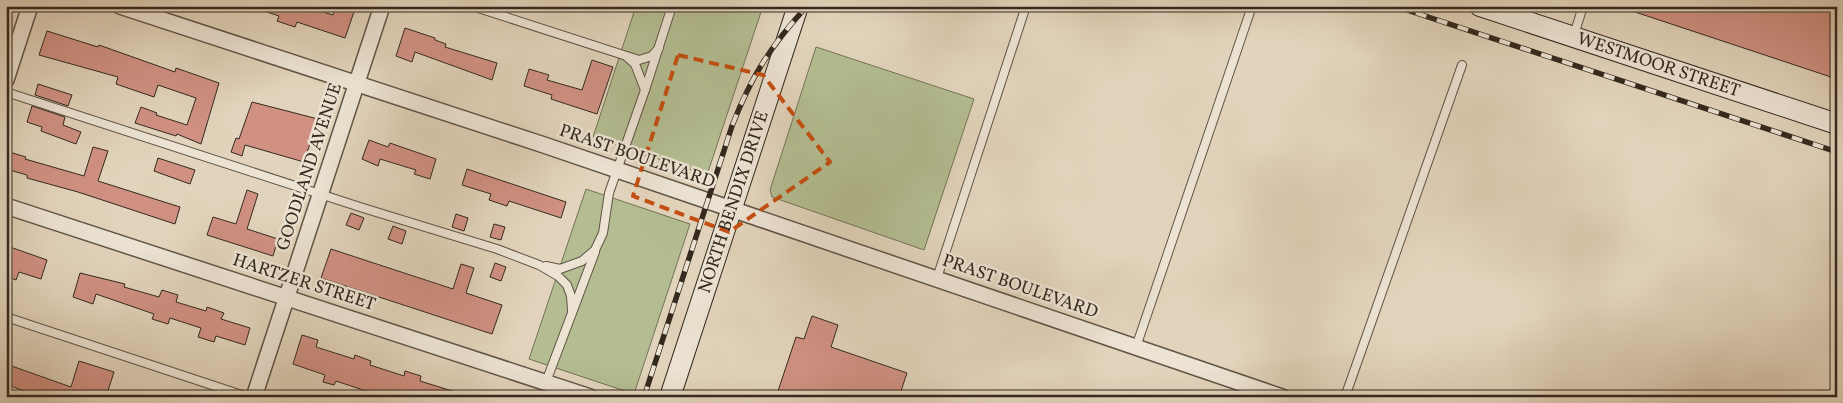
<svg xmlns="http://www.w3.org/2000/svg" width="1843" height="403" font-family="Vollkorn,serif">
<rect width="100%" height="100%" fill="#e2d4bc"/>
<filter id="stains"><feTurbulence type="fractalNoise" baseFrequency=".004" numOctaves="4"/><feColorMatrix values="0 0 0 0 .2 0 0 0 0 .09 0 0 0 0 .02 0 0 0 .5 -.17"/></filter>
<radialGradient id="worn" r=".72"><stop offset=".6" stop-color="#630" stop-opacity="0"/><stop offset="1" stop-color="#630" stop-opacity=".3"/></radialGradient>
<g fill="#b3bd91" stroke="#747358">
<path d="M 636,6 L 744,6 L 761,12 L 707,175 L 593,137 Z"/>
<path d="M 816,47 L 974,99 L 924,250 L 772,197 L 770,190 Z"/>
<path d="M 586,189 L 690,224 L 634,394 L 529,359 Z"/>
</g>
<g fill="#d09183" stroke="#34291f">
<path d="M 258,6 L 303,6 L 333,15 L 336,6 L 356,6 L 345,38 L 297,22 L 295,27 L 277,21 L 279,16 L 258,9 Z"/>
<path d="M 1623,6 L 1837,6 L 1837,79 L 1623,8 Z"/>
<path d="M 405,28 L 435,38 L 435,40 L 446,44 L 445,47 L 497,63 L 492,80 L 415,52 L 412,62 L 396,56 Z"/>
<path d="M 47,31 L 98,47 L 99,45 L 175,72 L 176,68 L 219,83 L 201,144 L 177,134 L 176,136 L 135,123 L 141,107 L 157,113 L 156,115 L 187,125 L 196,98 L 158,85 L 154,97 L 116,84 L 118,77 L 39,55 Z"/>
<path d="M 592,60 L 613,67 L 597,114 L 551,99 L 552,95 L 524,86 L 529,69 L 549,75 L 547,80 L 582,90 Z"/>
<path d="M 38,84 L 72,95 L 68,106 L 35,95 Z"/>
<path d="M 252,102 L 318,119 L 304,162 L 245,145 L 242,156 L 231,152 L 236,138 L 239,139 Z"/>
<path d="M 32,106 L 65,117 L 63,125 L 81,132 L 76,144 L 41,131 L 42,127 L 27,122 Z"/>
<path d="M 369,140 L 388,147 L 390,143 L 436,159 L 430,179 L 414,174 L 416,170 L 380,159 L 378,166 L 362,159 Z"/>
<path d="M 93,147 L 108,151 L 98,181 L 180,207 L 175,224 L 78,192 L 27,178 L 27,175 L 6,169 L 6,151 L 26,157 L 25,159 L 84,176 Z"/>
<path d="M 158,158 L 195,170 L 190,184 L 154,171 Z"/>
<path d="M 467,169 L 566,202 L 561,218 L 509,201 L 507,206 L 489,200 L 491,194 L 462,185 Z"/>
<path d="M 247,190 L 258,194 L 247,229 L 278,239 L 273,256 L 207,235 L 213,217 L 236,224 Z"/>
<path d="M 351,213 L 364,218 L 359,230 L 346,225 Z"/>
<path d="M 456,214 L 468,218 L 464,231 L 452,227 Z"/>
<path d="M 494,224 L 505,227 L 501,240 L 490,237 Z"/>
<path d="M 393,226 L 406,231 L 402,244 L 388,239 Z"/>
<path d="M 10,247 L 47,260 L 41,279 L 19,272 L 16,280 L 6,276 L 6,257 Z"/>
<path d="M 331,249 L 453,289 L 461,264 L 474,268 L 466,293 L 502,305 L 492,334 L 321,278 Z"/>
<path d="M 495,263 L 506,267 L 501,281 L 490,277 Z"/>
<path d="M 80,273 L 125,284 L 124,287 L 159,297 L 162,290 L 178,295 L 176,302 L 206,311 L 207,307 L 224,313 L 221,319 L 250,328 L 245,345 L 216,336 L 214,342 L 198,337 L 201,328 L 170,318 L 168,324 L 152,319 L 154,314 L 96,294 L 93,304 L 73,297 Z"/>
<path d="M 812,316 L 838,325 L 831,347 L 907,373 L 899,397 L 776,397 L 796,337 L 804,339 Z"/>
<path d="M 302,335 L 318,340 L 316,347 L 354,359 L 355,355 L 371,361 L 370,365 L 404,376 L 405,371 L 421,376 L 420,381 L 462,394 L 461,397 L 367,397 L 369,392 L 336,381 L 334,385 L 323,382 L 325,375 L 293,364 Z"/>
<path d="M 79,361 L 114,372 L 106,397 L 39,397 L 6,384 L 6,364 L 71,387 Z"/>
</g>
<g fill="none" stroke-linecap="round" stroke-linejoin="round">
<g stroke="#605446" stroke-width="10">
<g id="lane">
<path d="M 472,6 L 639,60 L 652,56 L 659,48"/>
<path d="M 1574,35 L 1583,6"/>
<path d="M 645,90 L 672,6"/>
<path d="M 6,92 L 363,208 L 497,249 L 539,265 L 558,276 L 567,285 L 571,296 L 572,310"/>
<path d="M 546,266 L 560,269 L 582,261 L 595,250 L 603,233 L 609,193 L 645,90 L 635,64 L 627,57"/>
<path d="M 937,278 L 1026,6"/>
<path d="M 6,317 L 248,397"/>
<path d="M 1136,347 L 1252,6"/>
<path d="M 546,382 L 595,252"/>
<path d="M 1345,397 L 1462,65"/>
</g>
</g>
<g stroke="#605446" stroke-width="18">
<g id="street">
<path d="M 120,6 L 544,145 L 1282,397"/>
<path d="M 6,80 L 30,6"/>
<path d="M 6,206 L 590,397"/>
<path d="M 254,397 L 382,6"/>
</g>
</g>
<g stroke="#34291f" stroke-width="22">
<g id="secondary">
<path id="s1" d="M 1480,6 L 1837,124"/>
<path id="s2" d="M 670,397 L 798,6"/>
</g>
</g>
<use href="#lane" stroke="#ece3d3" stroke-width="8"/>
<use href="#street" stroke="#ece3d3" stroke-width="15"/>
<use href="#secondary" stroke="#ece3d3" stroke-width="20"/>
<g stroke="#34291f" stroke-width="5.5">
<g id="rail">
<path d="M 1395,6 L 1837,152"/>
<path d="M 644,397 L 732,126 C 752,75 770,47 807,6"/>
</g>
</g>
<use href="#rail" stroke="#ece3d3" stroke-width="4" stroke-dasharray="11" stroke-linecap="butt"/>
</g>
<path fill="none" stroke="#c44f10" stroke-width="4" stroke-dasharray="10 6" stroke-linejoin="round" d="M 678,55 L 763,75 L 830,162 L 729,232 L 633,196 Z"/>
<g text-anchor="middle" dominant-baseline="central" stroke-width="5" stroke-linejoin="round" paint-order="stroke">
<g font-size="18" fill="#34291f" stroke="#ece3d3">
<text stroke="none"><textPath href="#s1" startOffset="188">WESTMOOR STREET</textPath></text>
<text transform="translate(637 157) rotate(19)">PRAST BOULEVARD</text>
<text transform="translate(310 167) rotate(-72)">GOODLAND AVENUE</text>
<text stroke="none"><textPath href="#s2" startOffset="205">NORTH BENDIX DRIVE</textPath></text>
<text transform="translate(304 283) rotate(18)">HARTZER STREET</text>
<text transform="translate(1020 287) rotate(19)">PRAST BOULEVARD</text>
</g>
</g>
<rect width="1843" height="403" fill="none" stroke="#e2d4bc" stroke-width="25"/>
<rect x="8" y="8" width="1828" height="388" fill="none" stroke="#34291f" stroke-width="2.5"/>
<rect x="12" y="12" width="1818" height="378" fill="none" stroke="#34291f"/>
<rect width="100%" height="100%" filter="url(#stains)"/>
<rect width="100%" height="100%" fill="url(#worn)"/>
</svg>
